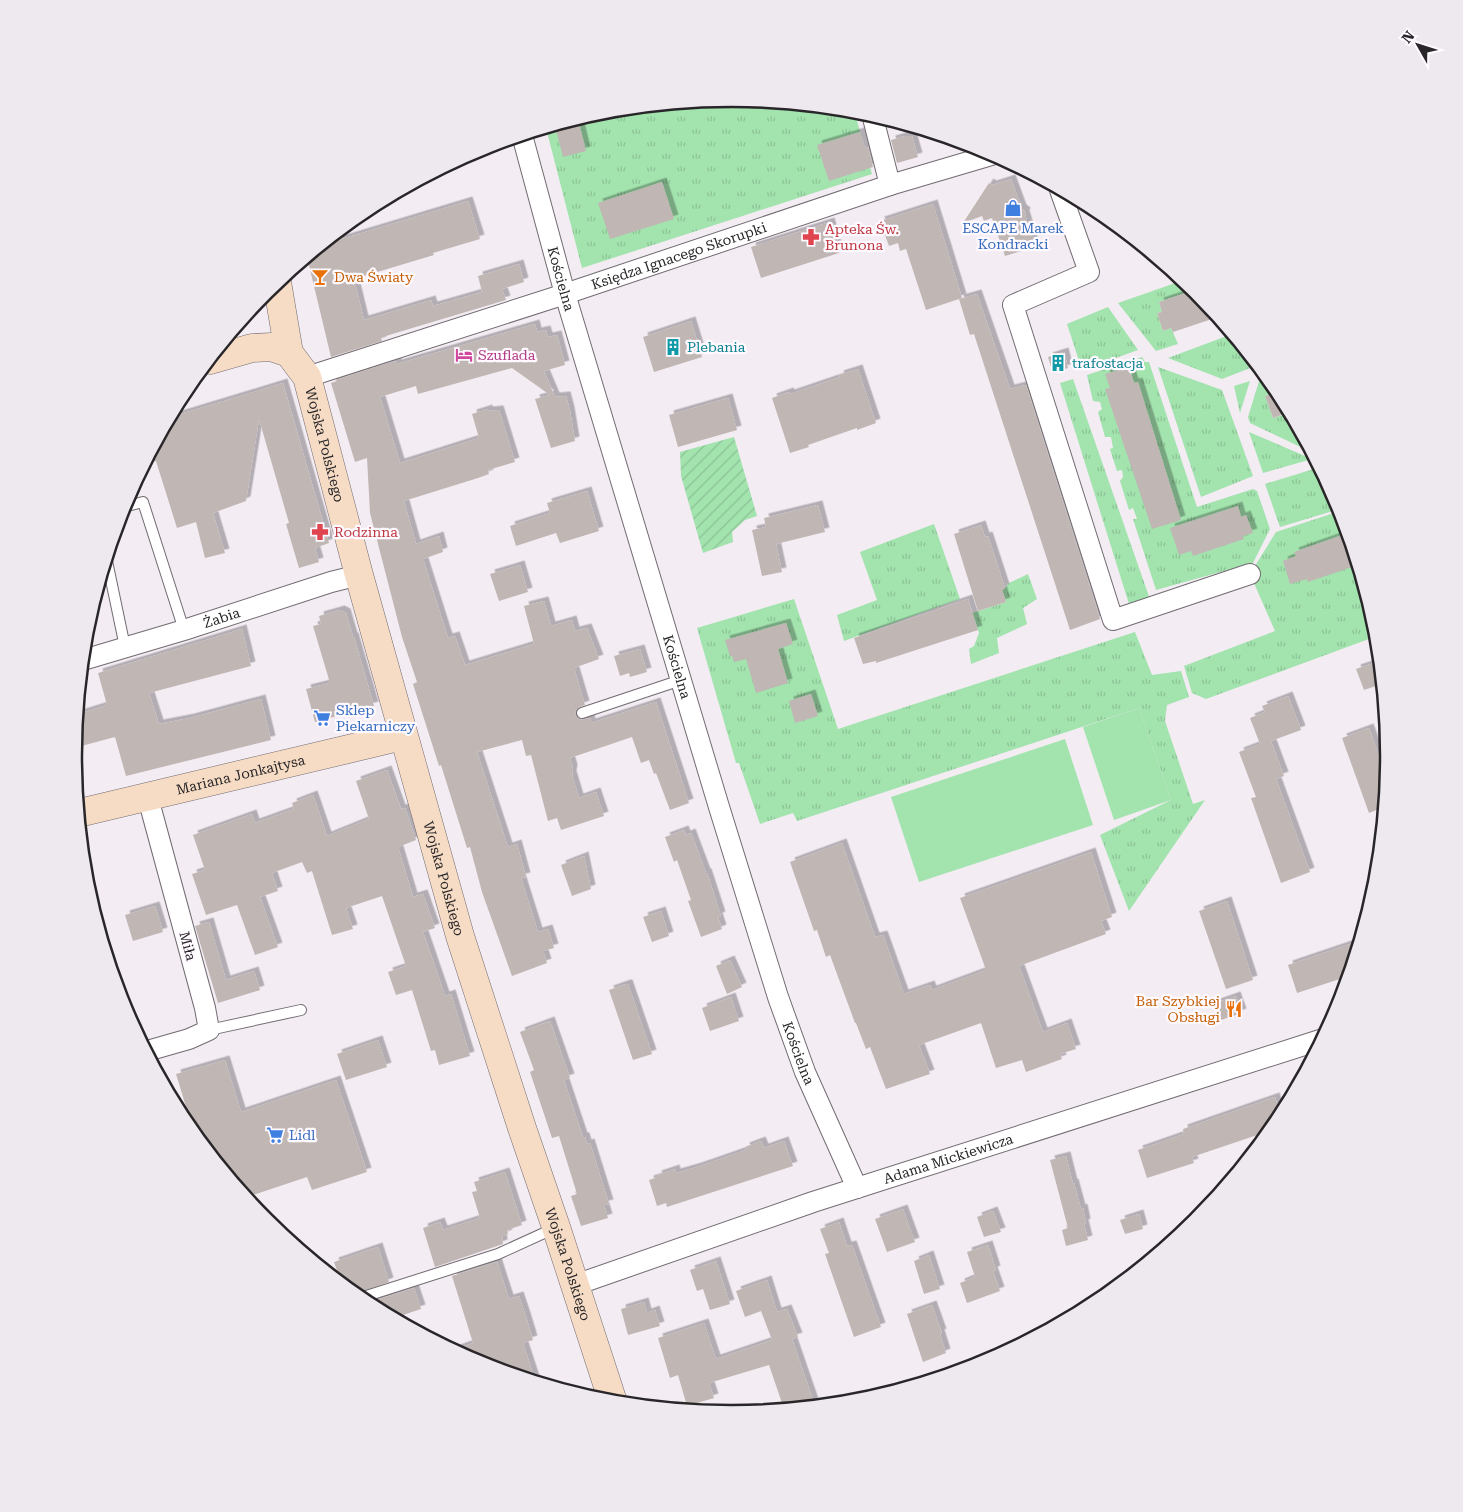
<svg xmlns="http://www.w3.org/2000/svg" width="1463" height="1512" font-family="'Roboto Serif',serif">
<defs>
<pattern id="grass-tufts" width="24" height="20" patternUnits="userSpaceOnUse" patternTransform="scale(1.25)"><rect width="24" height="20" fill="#a2e3ae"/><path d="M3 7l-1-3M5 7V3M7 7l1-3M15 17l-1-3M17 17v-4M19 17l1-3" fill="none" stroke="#8cc396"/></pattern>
<pattern id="garden-furrows" width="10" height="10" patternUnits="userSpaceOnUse" patternTransform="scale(1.25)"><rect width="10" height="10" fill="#a2e3ae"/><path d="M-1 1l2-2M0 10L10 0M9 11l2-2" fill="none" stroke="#8cc396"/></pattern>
<filter id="shadow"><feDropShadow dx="4.5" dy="-4.5" stdDeviation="0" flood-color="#0004"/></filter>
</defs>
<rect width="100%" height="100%" fill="#f3ecf3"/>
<g fill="url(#grass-tufts)">
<path d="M 732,98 L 854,110 L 872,174 L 582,268 L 546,128 L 603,111 Z"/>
<path d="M 1184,280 L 1195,290 L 1159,302 L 1162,312 L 1157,313 L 1163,331 L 1171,328 L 1178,344 L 1156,351 L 1118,303 Z"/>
<path d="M 1108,307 L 1138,350 L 1082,370 L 1067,324 Z"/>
<path d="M 1232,334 L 1258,365 L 1222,379 L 1168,358 Z"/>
<path d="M 1142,357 L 1145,362 L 1149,362 L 1197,507 L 1253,489 L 1257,491 L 1270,529 L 1253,563 L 1156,590 L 1133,519 L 1137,519 L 1133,508 L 1129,510 L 1120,481 L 1123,477 L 1122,470 L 1117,471 L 1110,449 L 1113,448 L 1111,437 L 1105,437 L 1098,412 L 1102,409 L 1100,402 L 1093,401 L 1087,375 Z"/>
<path d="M 1158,367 L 1222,390 L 1253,476 L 1201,497 Z"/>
<path d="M 1266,376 L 1278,392 L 1265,396 L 1273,418 L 1289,413 L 1290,416 L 1292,415 L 1311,452 L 1250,423 L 1248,417 L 1260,378 Z"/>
<path d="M 1073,379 L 1152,605 L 1129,604 L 1060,383 Z"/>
<path d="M 1250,381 L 1240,413 L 1234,386 Z"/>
<path d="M 1249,432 L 1312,459 L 1263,473 Z"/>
<path d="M 1317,468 L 1333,511 L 1280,527 L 1265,484 Z"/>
<path d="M 1326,480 L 1339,505 L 1377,628 L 1377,636 L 1206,699 L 1192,693 L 1184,666 L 1275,631 L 1250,574 L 1276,532 L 1337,512 Z"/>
<path d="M 934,524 L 960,599 L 844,641 L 837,615 L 877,600 L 860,552 Z"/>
<path d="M 1028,574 L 1037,599 L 1023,608 L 1027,624 L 997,638 L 999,653 L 971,664 L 969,649 L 974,646 L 979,633 L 972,613 L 1006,602 L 1002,590 L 1005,588 L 1009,583 Z"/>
<path d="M 794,599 L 838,729 L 1135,632 L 1152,675 L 1181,671 L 1189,697 L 1167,705 L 1165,721 L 1193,804 L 1205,800 L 1129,911 L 1100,835 L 1171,800 L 1139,708 L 797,821 L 793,813 L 760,824 L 739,763 L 736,763 L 697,628 Z"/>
</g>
<path fill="url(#garden-furrows)" d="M 734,437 L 757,516 L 745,520 L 732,532 L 733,542 L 703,553 L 681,476 L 680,452 Z"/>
<g fill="#a2e3ae">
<path d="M 1139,708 L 1171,800 L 1114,820 L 1083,727 Z"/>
<path d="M 1065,739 L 1093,825 L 919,882 L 891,797 Z"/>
</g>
<g fill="#c0b6b4" filter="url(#shadow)">
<path d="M 578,119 L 586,151 L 563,157 L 555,126 Z"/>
<path d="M 860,132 L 865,148 L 868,147 L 873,167 L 829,181 L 817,145 Z"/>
<path d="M 905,136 L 912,136 L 918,157 L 897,163 L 891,140 Z"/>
<path d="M 1011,179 L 1022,209 L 1026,212 L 1025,215 L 1034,243 L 1023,247 L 1024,250 L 1005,256 L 992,218 L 984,221 L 982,216 L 963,223 L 989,183 L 992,185 Z"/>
<path d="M 662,182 L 674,219 L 610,239 L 598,203 Z"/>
<path d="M 468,201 L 480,239 L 433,253 L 434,255 L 354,279 L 364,320 L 431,300 L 433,306 L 482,292 L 478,276 L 519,264 L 524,282 L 502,289 L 506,300 L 389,335 L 381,338 L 382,341 L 331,357 L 307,257 L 339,231 L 342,239 Z"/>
<path d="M 933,204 L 962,298 L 926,310 L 906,249 L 900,251 L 898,243 L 889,246 L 880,221 Z"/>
<path d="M 830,222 L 839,253 L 761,278 L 751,247 Z"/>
<path d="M 1195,290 L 1218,317 L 1173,332 L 1171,328 L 1163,331 L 1157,313 L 1162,312 L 1159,302 Z"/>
<path d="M 977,294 L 1010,389 L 1026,385 L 1100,619 L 1070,630 L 974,334 L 970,335 L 959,299 Z"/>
<path d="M 691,321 L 702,357 L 654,372 L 643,337 Z"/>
<path d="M 535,324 L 537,332 L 546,330 L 548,337 L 557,335 L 565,365 L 544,371 L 555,397 L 566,396 L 570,411 L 575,441 L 551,448 L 535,399 L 550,395 L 512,368 L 418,394 L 416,386 L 380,397 L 400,463 L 479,438 L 472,414 L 488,409 L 488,411 L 499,410 L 515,462 L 488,470 L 489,474 L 478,478 L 404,501 L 416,544 L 439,536 L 443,552 L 423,559 L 448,638 L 455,636 L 465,665 L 534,644 L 524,606 L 544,601 L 551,626 L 572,620 L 575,631 L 587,628 L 599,659 L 574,668 L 585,705 L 577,708 L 575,712 L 576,716 L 581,720 L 590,718 L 591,723 L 656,702 L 689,803 L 670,810 L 656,773 L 654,774 L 649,760 L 641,763 L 632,737 L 570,758 L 573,769 L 572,775 L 579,798 L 596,792 L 604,816 L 561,830 L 557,818 L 548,821 L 531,755 L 526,756 L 522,740 L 477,752 L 508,847 L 517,844 L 526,877 L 521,878 L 538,932 L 548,929 L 554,948 L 543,951 L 547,963 L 512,976 L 482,892 L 470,847 L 467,848 L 441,765 L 439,766 L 413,684 L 417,682 L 402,637 L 370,513 L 367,458 L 355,462 L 331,383 L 337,381 L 336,380 L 388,363 L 397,361 L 397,364 Z"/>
<path d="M 1064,352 L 1068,368 L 1053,373 L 1048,357 Z"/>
<path d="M 1129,367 L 1134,383 L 1138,382 L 1181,520 L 1152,529 L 1105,389 L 1110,388 L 1105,374 Z"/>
<path d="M 858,369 L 876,423 L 857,430 L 857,428 L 808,445 L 809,447 L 790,453 L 772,398 L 789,392 L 790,394 L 840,377 L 839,375 Z"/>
<path d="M 283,383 L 329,543 L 315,548 L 319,562 L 299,568 L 286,524 L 289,523 L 259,419 L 246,501 L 213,513 L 225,553 L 205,558 L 196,522 L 177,528 L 156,461 L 145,465 L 171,417 Z"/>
<path d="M 1279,392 L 1290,412 L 1273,418 L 1265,396 Z"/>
<path d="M 728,398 L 737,430 L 678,447 L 669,415 Z"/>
<path d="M 587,491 L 599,531 L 560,543 L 556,533 L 516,546 L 510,526 L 550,513 L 547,503 Z"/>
<path d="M 818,505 L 825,532 L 776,544 L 782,572 L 762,576 L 752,530 L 766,527 L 764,518 Z"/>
<path d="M 1238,506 L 1241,517 L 1246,515 L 1253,533 L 1243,536 L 1244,539 L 1193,556 L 1191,551 L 1179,555 L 1170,528 Z"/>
<path d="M 981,525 L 985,537 L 988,536 L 1005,588 L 1002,590 L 1006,602 L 978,611 L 954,534 Z"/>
<path d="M 1348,533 L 1358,565 L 1308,582 L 1307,579 L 1290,584 L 1283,561 L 1296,556 L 1294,552 Z"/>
<path d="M 520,565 L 528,592 L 499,601 L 490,574 Z"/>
<path d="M 968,599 L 978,630 L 876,663 L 876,661 L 863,664 L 854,638 Z"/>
<path d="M 340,610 L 346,613 L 353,637 L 354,637 L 374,706 L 315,722 L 306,689 L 330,683 L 313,626 L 321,624 L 319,616 Z"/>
<path d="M 786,623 L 793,644 L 778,649 L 788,683 L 756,693 L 746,659 L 734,662 L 732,656 L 730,656 L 725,640 Z"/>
<path d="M 242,629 L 251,666 L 149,693 L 159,724 L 190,718 L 261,699 L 271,740 L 126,776 L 115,737 L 74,748 L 78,714 L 107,705 L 98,673 Z"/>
<path d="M 640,649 L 647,672 L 630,677 L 629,673 L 620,676 L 614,656 Z"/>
<path d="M 1380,661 L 1382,684 L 1364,690 L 1356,669 Z"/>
<path d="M 811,694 L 818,716 L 795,723 L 789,701 Z"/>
<path d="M 1288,696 L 1301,730 L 1271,741 L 1284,776 L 1276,779 L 1310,872 L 1281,883 L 1251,798 L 1256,797 L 1239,752 L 1260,744 L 1250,718 L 1265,712 L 1262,706 Z"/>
<path d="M 1369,728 L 1387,778 L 1384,807 L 1369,813 L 1342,738 Z"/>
<path d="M 387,770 L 401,809 L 405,808 L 416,840 L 398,847 L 413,897 L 423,894 L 435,928 L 423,932 L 445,996 L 451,994 L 470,1056 L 439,1065 L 435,1050 L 431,1051 L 412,990 L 396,995 L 388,972 L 406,966 L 382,896 L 346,908 L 353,929 L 332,935 L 312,871 L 307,873 L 302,862 L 272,873 L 278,891 L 260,897 L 278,947 L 255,955 L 237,905 L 206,915 L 192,874 L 205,870 L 193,835 L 252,814 L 255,823 L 294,809 L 292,803 L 313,795 L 327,836 L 369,819 L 356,781 Z"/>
<path d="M 684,830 L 686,835 L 691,833 L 706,873 L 707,873 L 721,916 L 718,917 L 722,929 L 701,937 L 688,901 L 691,900 L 677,860 L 674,862 L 665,837 Z"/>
<path d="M 842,843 L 875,937 L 883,935 L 904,994 L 930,985 L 932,990 L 986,970 L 960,898 L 1091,852 L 1112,917 L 1101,921 L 1106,934 L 1019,966 L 1043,1032 L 1067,1023 L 1076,1049 L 1060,1054 L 1062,1059 L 1026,1072 L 1022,1060 L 996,1068 L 981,1023 L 919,1045 L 930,1074 L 886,1089 L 870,1047 L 866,1049 L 856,1023 L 855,1023 L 830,955 L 826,957 L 817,930 L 814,931 L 790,862 Z"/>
<path d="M 584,856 L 591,889 L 572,896 L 561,865 Z"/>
<path d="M 1227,901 L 1253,980 L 1226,989 L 1199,911 Z"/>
<path d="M 155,906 L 163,932 L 133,941 L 125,915 Z"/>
<path d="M 661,911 L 669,936 L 652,942 L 643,917 Z"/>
<path d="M 209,922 L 226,980 L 254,971 L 260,990 L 218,1003 L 195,926 Z"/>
<path d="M 1359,941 L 1349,976 L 1297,993 L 1288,965 Z"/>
<path d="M 730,960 L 742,987 L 727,994 L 716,966 Z"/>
<path d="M 626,984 L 628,984 L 652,1054 L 633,1060 L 609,990 Z"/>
<path d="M 1236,996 L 1242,1013 L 1221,1020 L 1216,1003 Z"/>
<path d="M 731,997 L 739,1021 L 710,1031 L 702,1008 Z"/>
<path d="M 550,1021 L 570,1078 L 564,1080 L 583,1137 L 585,1137 L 587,1144 L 590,1143 L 609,1204 L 604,1205 L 608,1218 L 581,1226 L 571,1196 L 577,1194 L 559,1136 L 552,1138 L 530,1072 L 534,1070 L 520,1032 Z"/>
<path d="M 378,1040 L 387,1067 L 346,1080 L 337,1054 Z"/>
<path d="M 225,1060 L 241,1112 L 336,1080 L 367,1172 L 312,1190 L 307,1177 L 247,1197 L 194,1133 L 176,1074 Z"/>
<path d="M 1275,1097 L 1281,1116 L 1272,1130 L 1192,1157 L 1194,1163 L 1147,1178 L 1138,1150 L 1184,1134 L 1183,1129 Z"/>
<path d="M 761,1141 L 764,1148 L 784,1141 L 793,1166 L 667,1207 L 666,1203 L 657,1206 L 649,1180 L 658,1177 L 657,1175 L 675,1169 L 676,1173 L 697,1167 L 746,1150 L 745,1147 Z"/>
<path d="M 1066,1156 L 1073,1184 L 1074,1183 L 1081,1209 L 1083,1208 L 1086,1223 L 1084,1224 L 1088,1240 L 1066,1246 L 1062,1230 L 1068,1228 L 1050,1160 Z"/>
<path d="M 505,1172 L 522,1225 L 507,1230 L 508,1234 L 502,1236 L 503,1244 L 435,1267 L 423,1228 L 440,1222 L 443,1230 L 480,1218 L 472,1192 L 477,1191 L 474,1182 Z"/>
<path d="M 903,1209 L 915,1242 L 887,1252 L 875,1219 Z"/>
<path d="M 993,1211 L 1001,1232 L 984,1237 L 977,1217 Z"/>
<path d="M 1139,1214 L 1143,1229 L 1125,1234 L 1120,1220 Z"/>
<path d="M 839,1222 L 847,1246 L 852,1245 L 881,1327 L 854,1337 L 825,1254 L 829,1253 L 820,1229 Z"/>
<path d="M 988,1245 L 996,1270 L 993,1271 L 1000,1291 L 967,1303 L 960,1283 L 975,1277 L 967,1252 Z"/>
<path d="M 378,1247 L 389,1282 L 355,1294 L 341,1282 L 334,1262 Z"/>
<path d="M 929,1255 L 940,1289 L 924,1294 L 914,1261 Z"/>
<path d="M 716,1261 L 730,1304 L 710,1310 L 703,1289 L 697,1291 L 690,1270 Z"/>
<path d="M 497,1262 L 509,1299 L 519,1296 L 526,1317 L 533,1340 L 523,1343 L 535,1380 L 480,1364 L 453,1350 L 473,1343 L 452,1276 Z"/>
<path d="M 767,1280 L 777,1312 L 787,1309 L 798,1337 L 792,1339 L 815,1406 L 784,1409 L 769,1365 L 709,1383 L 714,1398 L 687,1406 L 678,1375 L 670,1378 L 658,1338 L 704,1323 L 716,1359 L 772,1340 L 761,1311 L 745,1317 L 736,1291 Z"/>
<path d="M 414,1288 L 421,1309 L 394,1318 L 367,1303 Z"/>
<path d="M 644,1302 L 647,1313 L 655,1310 L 660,1326 L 628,1335 L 621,1309 Z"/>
<path d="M 932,1305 L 942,1333 L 940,1334 L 946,1353 L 923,1362 L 907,1314 Z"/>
</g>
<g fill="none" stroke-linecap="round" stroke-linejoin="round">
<g stroke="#726b71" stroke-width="12">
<g id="lane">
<path d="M 123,507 L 143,502 L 184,630"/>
<path d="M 107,561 L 125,647"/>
<path d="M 582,713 L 681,680"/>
<path d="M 209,1030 L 301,1010"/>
<path d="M 360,1298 L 498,1254 L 555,1228"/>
</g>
</g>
<g stroke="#726b71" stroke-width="22">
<g id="street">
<path d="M 872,114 L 890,185"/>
<path id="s1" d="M 522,135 L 565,294 L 719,807 L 778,997 L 805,1072 L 857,1188"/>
<path d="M 1060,190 L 1089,272 L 1013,305 L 1113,620 L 1250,574"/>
<path id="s2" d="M 307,377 L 565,294 L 890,185 L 995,154"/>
<path id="s3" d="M 83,660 L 184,630 L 331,582 L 359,575"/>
<path d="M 147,1051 L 189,1039 L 209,1030 L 205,1008 L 148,798"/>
<path id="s4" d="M 575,1285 L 813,1202 L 1323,1039"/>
</g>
</g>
<g stroke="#726b71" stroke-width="29">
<g id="secondary">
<path d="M 277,282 L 289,353"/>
<path id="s5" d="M 289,353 L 307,377 L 359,575 L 460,936 L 522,1128 L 556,1227 L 613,1402"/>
<path d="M 210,360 L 252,348 L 271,347 L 289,353"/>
<path id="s6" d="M 79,813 L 403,736"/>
</g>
</g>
<use href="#lane" stroke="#fff" stroke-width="10"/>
<use href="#street" stroke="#fff" stroke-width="20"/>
<use href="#secondary" stroke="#f6dcc5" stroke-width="28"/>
</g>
<defs>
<g id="shop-bare" transform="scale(1.35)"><path d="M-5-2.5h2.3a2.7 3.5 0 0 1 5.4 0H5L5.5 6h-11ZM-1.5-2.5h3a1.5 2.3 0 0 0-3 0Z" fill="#3f7fe0" stroke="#fffaff" stroke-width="2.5" paint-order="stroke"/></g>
<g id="pharmacy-bare" transform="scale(1.35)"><path d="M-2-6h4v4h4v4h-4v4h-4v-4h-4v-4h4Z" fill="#e0444e" stroke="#fffaff" stroke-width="2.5" paint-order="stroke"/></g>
<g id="bar-bare" transform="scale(1.35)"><path d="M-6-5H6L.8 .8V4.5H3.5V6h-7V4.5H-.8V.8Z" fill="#e8710a" stroke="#fffaff" stroke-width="2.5" paint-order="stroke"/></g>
<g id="building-bare" transform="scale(1.35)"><path d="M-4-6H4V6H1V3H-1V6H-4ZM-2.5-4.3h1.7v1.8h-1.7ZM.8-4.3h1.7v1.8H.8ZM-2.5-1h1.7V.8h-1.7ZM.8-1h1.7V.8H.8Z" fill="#0f9aa8" stroke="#fffaff" stroke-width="2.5" paint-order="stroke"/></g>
<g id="hotel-bare" transform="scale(1.35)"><path d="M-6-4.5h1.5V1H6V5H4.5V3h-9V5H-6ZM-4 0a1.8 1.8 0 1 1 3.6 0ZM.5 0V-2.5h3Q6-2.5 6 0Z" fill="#d1479c" stroke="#fffaff" stroke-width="2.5" paint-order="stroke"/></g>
<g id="supermarket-bare" transform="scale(1.35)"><path d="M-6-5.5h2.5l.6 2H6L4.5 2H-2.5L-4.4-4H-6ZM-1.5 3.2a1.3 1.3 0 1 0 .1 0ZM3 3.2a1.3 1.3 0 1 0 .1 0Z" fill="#3f7fe0" stroke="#fffaff" stroke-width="2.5" paint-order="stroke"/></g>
<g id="restaurant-bare" transform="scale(1.35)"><path d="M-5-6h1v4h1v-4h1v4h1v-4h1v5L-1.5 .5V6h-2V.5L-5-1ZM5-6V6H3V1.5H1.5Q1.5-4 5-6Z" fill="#e8710a" stroke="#fffaff" stroke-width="2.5" paint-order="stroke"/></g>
</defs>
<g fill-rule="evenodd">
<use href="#shop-bare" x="1013" y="208"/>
<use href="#pharmacy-bare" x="811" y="237"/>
<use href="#bar-bare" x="320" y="277"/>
<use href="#building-bare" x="673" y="347"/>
<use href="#hotel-bare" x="464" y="355"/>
<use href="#building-bare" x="1058" y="363"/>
<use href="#pharmacy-bare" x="320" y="532"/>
<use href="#supermarket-bare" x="322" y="718"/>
<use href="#restaurant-bare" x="1234" y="1009"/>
<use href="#supermarket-bare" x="275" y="1135"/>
</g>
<g text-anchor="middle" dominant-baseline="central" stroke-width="4.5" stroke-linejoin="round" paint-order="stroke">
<g font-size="14" fill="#366cbe" stroke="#fffaff" text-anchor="start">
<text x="1013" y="228" text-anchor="middle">ESCAPE Marek<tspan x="1013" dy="16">Kondracki</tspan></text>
<text x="336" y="710">Sklep<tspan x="336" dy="16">Piekarniczy</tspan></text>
<text x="289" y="1135">Lidl</text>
</g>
<g font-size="14" fill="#be3a42" stroke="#fffaff" text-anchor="start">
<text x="825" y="229">Apteka Św.<tspan x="825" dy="16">Brunona</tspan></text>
<text x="334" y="532">Rodzinna</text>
</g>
<g font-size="14" fill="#292629" stroke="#fffaff">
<text stroke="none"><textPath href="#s2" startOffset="391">Księdza Ignacego Skorupki</textPath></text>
<text stroke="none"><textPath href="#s1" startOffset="149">Kościelna</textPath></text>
<text stroke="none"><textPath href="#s5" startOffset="100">Wojska Polskiego</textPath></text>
<text stroke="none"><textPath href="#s3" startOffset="145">Żabia</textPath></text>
<text stroke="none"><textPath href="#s1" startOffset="554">Kościelna</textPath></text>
<text stroke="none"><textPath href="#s6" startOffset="166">Mariana Jonkajtysa</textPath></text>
<text stroke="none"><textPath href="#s5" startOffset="550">Wojska Polskiego</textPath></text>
<text transform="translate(188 946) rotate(75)">Miła</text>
<text stroke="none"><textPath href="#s1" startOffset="959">Kościelna</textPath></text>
<text stroke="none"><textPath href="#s4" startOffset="394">Adama Mickiewicza</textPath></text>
<text stroke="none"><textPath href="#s5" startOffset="955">Wojska Polskiego</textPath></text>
</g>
<g font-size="14" fill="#c56008" stroke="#fffaff" text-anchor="start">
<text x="334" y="277">Dwa Światy</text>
<text x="1220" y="1001" text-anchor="end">Bar Szybkiej<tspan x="1220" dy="16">Obsługi</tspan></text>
</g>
<g font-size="14" fill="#0d838f" stroke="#fffaff" text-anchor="start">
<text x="687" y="347">Plebania</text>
<text x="1072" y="363">trafostacja</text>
</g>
<g font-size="14" fill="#b23c85" stroke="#fffaff" text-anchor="start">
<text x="478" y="355">Szuflada</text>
</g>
</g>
<path d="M0 0H1463V1512H0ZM82 756a649 649 0 1 1 1298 0a649 649 0 1 1-1298 0Z" fill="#eee9ee" fill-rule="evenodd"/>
<path fill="none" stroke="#292629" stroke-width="2.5" d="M82 756a649 649 0 1 1 1298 0a649 649 0 1 1-1298 0Z"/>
<g transform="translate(1418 45) rotate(309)" stroke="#fffaff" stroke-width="4" paint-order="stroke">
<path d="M0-4L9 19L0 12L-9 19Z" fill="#292629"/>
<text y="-8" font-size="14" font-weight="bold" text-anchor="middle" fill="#292629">N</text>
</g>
</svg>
